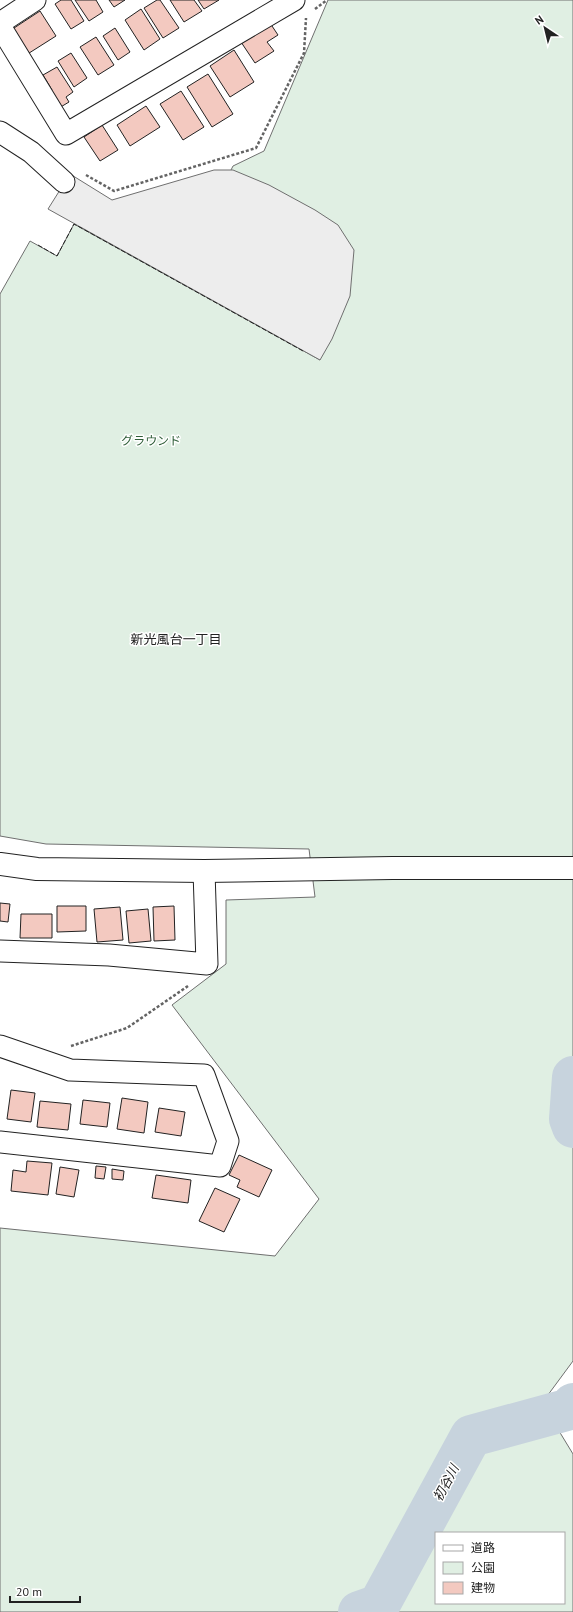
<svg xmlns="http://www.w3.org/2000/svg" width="573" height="1612" font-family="'PT Sans','Noto Sans JP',sans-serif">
<rect width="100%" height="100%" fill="#fff"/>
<path fill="#e0efe3" stroke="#6f6f6f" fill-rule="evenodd" d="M 328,0 L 573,0 L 573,1361 L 542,1403 L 573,1454 L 573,1612 L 0,1612 L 0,1228 L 275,1256 L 319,1199 L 172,1005 L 226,964 L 226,900 L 315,897 L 309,849 L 46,844 L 0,836 L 0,294 L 30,241 L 57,256 L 74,224 L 320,360 L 231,170 L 233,166 L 264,151 ZM 436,1533 L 564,1533 L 564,1603 L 436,1603 Z"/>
<path fill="#ededed" stroke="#6f6f6f" d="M 214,170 L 233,170 L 269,185 L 315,210 L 338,225 L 354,250 L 350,296 L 332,339 L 320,360 L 48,209 L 70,174 L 112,200 Z"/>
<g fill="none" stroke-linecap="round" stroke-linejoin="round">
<g stroke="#c7d3dd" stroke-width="42">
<path d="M 573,1077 L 570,1119 L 573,1127"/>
<path d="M 359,1612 L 379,1605 L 471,1436 L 570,1409 L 573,1404"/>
</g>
</g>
<g fill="#f3c9c0" stroke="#222">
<path d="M 61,0 L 71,0 L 84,21 L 71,29 L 55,4 Z"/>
<path d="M 75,0 L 96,0 L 103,12 L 89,21 Z"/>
<path d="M 109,0 L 125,0 L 114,7 Z"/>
<path d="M 157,0 L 160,0 L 179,28 L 163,38 L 144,8 Z"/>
<path d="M 170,0 L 194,0 L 202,11 L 184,22 Z"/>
<path d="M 198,0 L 219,0 L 204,9 Z"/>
<path d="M 141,9 L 160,39 L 144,50 L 125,20 Z"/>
<path d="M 40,11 L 56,36 L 26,55 L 11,30 Z"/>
<path d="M 268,20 L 278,35 L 267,42 L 274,51 L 255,63 L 241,42 Z"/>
<path d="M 115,28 L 130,52 L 118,60 L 103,36 Z"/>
<path d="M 96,37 L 114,65 L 98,75 L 80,47 Z"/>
<path d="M 234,50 L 254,82 L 230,97 L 210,66 Z"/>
<path d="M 71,53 L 87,78 L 74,87 L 58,61 Z"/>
<path d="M 57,67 L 73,92 L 66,97 L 69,102 L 59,108 L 49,92 L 52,90 L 43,75 Z"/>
<path d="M 208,74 L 233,114 L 212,127 L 187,87 Z"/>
<path d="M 181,91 L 204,127 L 183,140 L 160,104 Z"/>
<path d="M 146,106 L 160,127 L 130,146 L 117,125 Z"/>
<path d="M 102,125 L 118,150 L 100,161 L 84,137 Z"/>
<path d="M 0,903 L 10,904 L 8,922 L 0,921 Z"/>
<path d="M 57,906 L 86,906 L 86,931 L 57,932 Z"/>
<path d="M 174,906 L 175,940 L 154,941 L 153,907 Z"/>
<path d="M 120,907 L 123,940 L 97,942 L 94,909 Z"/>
<path d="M 148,909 L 151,941 L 129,943 L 126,911 Z"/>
<path d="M 21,914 L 52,914 L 52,938 L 20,938 Z"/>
<path d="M 11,1090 L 35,1093 L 31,1122 L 7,1119 Z"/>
<path d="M 122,1098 L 148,1102 L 144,1133 L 117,1129 Z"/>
<path d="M 83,1100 L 110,1103 L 107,1127 L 80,1124 Z"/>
<path d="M 40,1101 L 71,1104 L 68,1130 L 37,1127 Z"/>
<path d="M 159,1108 L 185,1112 L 181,1136 L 155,1132 Z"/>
<path d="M 239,1155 L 272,1170 L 259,1197 L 237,1187 L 240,1180 L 229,1175 Z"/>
<path d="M 27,1161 L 52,1163 L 48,1195 L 11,1191 L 13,1170 L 26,1172 Z"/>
<path d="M 96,1166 L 106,1167 L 104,1179 L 95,1178 Z"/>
<path d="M 60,1167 L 79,1170 L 74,1197 L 56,1194 Z"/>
<path d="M 112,1169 L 124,1171 L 123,1180 L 112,1179 Z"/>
<path d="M 156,1175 L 191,1180 L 188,1203 L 152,1198 Z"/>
<path d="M 215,1188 L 240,1199 L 224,1232 L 199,1221 Z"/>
</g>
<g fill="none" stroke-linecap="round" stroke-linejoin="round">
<g stroke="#222" stroke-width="23">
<g id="street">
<path d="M 0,23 L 35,0"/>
<path d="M 0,26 L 66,134 L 294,0"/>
<path d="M 0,132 L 31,152 L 64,182"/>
<path d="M 0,951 L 109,955 L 207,964 L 204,871"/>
<path d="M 0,1046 L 70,1070 L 204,1075 L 228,1141 L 220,1166 L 0,1142"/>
</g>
</g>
<g stroke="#222" stroke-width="24">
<path id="secondary" d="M 0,864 L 37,869 L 204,871 L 392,868 L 573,868"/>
</g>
<g stroke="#646464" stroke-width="2.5" stroke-dasharray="3 2" stroke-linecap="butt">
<path d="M 315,9 L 327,0"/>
<path d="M 86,175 L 114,191 L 256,148 L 304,53 L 306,18"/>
<path d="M 71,1046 L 127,1028 L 188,986"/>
</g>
<use href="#street" stroke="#fff" stroke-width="21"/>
<use href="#secondary" stroke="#fff" stroke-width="22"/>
<path stroke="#222" stroke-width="1" stroke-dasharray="5 2" stroke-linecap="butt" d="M 38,245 L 57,256 L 74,224 L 303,351"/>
</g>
<g text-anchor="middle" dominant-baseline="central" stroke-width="3" stroke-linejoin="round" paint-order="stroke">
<g font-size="12" fill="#2f5e38" stroke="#fff">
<text x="151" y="440">グラウンド</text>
</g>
<g font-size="13" fill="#222" stroke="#fff">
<text x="176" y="639">新光風台一丁目</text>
</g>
<g font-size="13" font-style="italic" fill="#222" stroke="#fff">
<text transform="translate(446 1483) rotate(-62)">初谷川</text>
</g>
</g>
<rect x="435" y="1532" width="130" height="72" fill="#ffffff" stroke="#a7a7a7"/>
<rect x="443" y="1545" width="20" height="6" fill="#ffffff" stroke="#a7a7a7"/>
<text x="471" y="1552" font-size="12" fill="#222222">道路</text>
<rect x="443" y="1562" width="20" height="12" fill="#e0efe3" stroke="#a7a7a7"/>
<text x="471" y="1572" font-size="12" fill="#222222">公園</text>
<rect x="443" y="1582" width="20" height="12" fill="#f3c9c0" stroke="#a7a7a7"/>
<text x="471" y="1592" font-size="12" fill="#222222">建物</text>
<g transform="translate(545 28) rotate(325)" stroke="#ffffff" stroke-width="3" paint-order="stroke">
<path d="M0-3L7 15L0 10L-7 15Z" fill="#222222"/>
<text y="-6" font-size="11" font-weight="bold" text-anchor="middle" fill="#222222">N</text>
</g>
<path d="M10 1596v6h70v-6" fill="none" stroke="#222222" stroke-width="2"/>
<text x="16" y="1596" font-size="12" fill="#222222" stroke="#ffffff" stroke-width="3" paint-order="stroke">20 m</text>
</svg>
